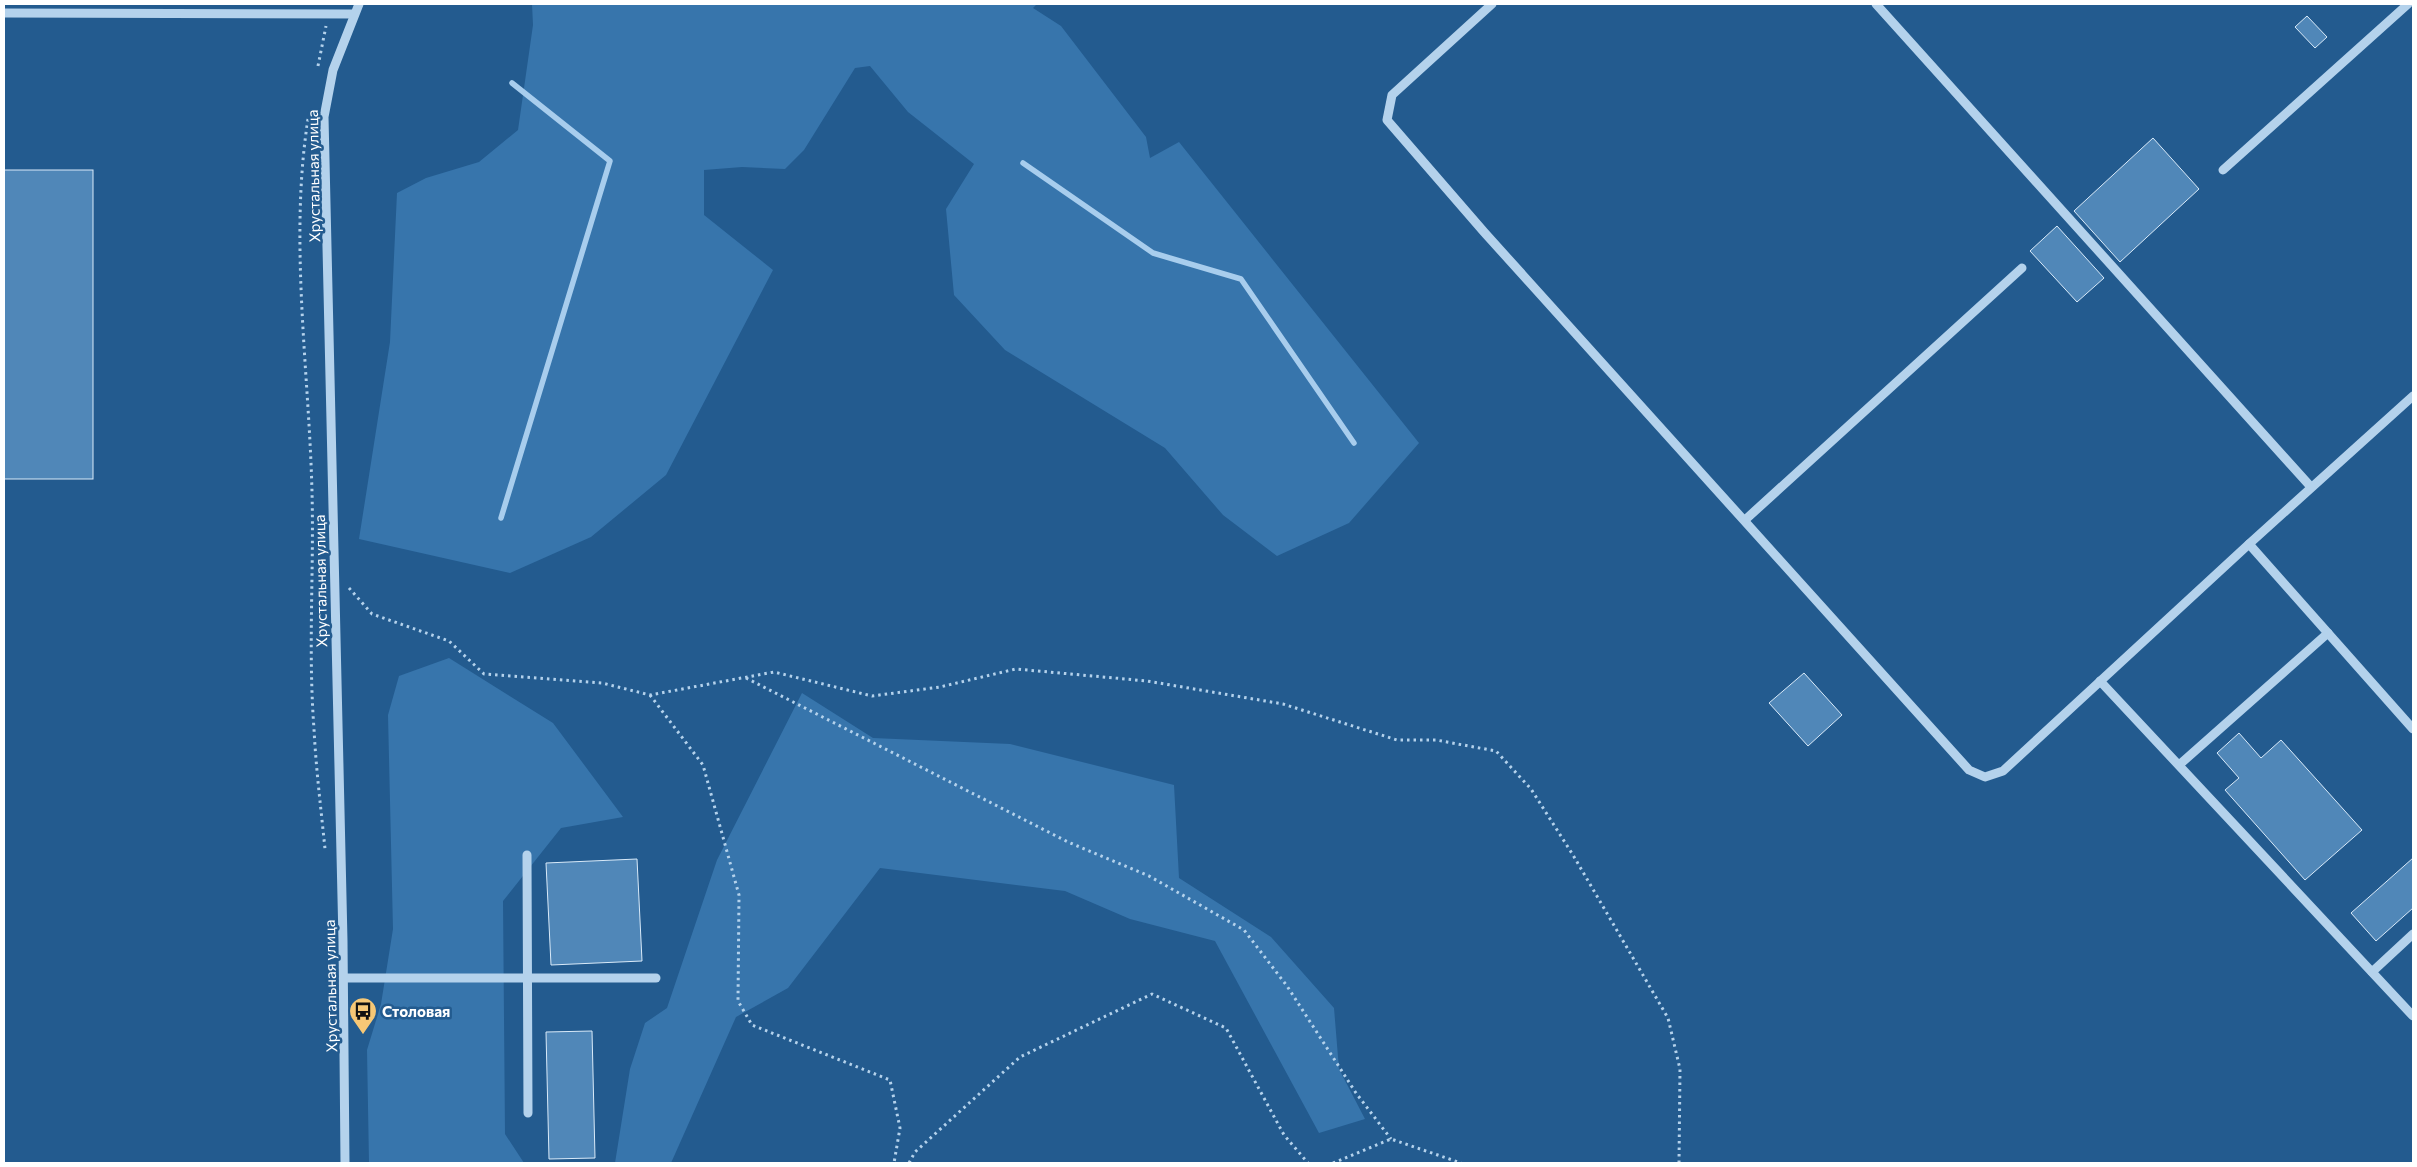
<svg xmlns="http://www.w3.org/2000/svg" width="2417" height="1167" font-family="Commissioner,sans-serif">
<rect width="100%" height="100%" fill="#235b8f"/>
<g fill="#3775ac">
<path d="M 532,4 L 1037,4 L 1033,8 L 1061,26 L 1146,137 L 1150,158 L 1179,142 L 1419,443 L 1349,523 L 1277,556 L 1223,515 L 1165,448 L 1005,350 L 954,295 L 946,209 L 974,164 L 908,112 L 870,66 L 855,68 L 804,150 L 785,169 L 742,167 L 704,170 L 704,215 L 773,270 L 666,475 L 591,537 L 510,573 L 359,539 L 390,342 L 397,193 L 426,178 L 479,162 L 518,130 L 533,25 Z"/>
<path d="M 449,658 L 553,723 L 623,817 L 561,828 L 503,901 L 505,1134 L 524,1163 L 369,1163 L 367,1050 L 381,1004 L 393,929 L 388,715 L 399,676 Z"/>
<path d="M 802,693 L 873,738 L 1010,744 L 1174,785 L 1179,878 L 1271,937 L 1334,1008 L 1339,1069 L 1365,1119 L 1319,1133 L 1215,941 L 1130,919 L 1065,891 L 880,868 L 788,988 L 736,1017 L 671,1163 L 615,1163 L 630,1069 L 645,1023 L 667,1008 L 717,860 Z"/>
</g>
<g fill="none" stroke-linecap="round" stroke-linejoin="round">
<g stroke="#a8cded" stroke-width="5.5">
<path d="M 1023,163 L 1153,253 L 1241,279 L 1354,443"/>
<path d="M 501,518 L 610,161 L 512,83"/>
</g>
</g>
<g fill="#5087b8" stroke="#d9eaf9">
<path d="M 2307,16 L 2327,37 L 2315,48 L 2295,27 Z"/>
<path d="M 2153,138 L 2199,189 L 2120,262 L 2074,211 Z"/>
<rect x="4" y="170" width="89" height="309"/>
<path d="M 2057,226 L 2104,278 L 2077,302 L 2030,251 Z"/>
<path d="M 1804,673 L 1842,715 L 1808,746 L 1769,703 Z"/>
<path d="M 2239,733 L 2261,758 L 2281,740 L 2362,830 L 2305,880 L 2225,790 L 2239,778 L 2217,753 Z"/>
<path d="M 2413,858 L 2413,908 L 2376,941 L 2351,913 Z"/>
<path d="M 637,859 L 642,961 L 551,965 L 546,863 Z"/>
<path d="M 592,1031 L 595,1158 L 549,1159 L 546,1032 Z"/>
</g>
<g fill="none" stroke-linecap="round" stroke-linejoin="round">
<g stroke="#b4d2ec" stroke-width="3" stroke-dasharray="2.5 4" stroke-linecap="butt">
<path d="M 318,66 L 326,26"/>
<path d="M 308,119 C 289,240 309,370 312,492 C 314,571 308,650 314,729 C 316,769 321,809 325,849"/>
<path d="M 349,588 L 372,614 L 449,641 L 484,674 L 602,683 L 650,695 L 774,672 L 872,696 L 940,687 L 1016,669 L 1147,681 L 1283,704 L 1397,740 L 1436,740 L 1496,751 L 1531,789 L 1573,855 L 1668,1018 L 1680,1069 L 1679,1163"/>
<path d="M 746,678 L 1068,842 L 1149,876 L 1244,930 L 1287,986 L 1356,1093 L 1391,1139"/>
<path d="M 650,695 L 703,765 L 739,895 L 738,1001 L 752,1025 L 890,1080 L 900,1128 L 894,1163"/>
<path d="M 909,1163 L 915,1152 L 1020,1057 L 1152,994 L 1226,1028 L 1284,1135 L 1308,1163"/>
<path d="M 1333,1163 L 1391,1139 L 1461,1163"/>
</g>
<g stroke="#b4d2ec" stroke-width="9">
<path d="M 1492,4 L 1392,95 L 1387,120 L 1484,232 L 1969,770 L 1985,777 L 2003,771 L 2249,544 L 2413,396"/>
<path d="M 1876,4 L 2311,487"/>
<path d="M 4,13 L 354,14"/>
<path d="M 2223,170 L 2408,4"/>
<path d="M 1745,520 L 2022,268"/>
<path d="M 2249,544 L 2413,729"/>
<path d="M 2100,681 L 2413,1016"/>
<path d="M 2179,765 L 2328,633"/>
<path d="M 527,855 L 528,1113"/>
<path d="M 2372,972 L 2413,934"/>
<path d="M 344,978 L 656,978"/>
<path d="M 345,1163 L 343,941 L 324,117 L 333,70 L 359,4"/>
</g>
</g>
<defs>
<g id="bus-pin" transform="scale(1.4375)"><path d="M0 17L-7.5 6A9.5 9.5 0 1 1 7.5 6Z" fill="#f7c876" stroke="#235b8f"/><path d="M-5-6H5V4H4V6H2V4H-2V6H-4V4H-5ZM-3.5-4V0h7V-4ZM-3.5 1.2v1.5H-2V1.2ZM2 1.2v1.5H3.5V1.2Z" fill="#111"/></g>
</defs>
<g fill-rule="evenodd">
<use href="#bus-pin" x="363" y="1011"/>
</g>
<g text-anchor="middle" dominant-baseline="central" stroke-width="5" stroke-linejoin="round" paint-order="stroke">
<g font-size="15" fill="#fff" stroke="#235b8f">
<text transform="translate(313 176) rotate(-91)">Хрустальная улица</text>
<text transform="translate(320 581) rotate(-91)">Хрустальная улица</text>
<text transform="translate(330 986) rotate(-91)">Хрустальная улица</text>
</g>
<g font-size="15" font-weight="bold" fill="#fff" stroke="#235b8f" text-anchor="start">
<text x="382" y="1011">Столовая</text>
</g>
</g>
<rect width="2417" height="1167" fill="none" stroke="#ffffff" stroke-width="10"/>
</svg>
